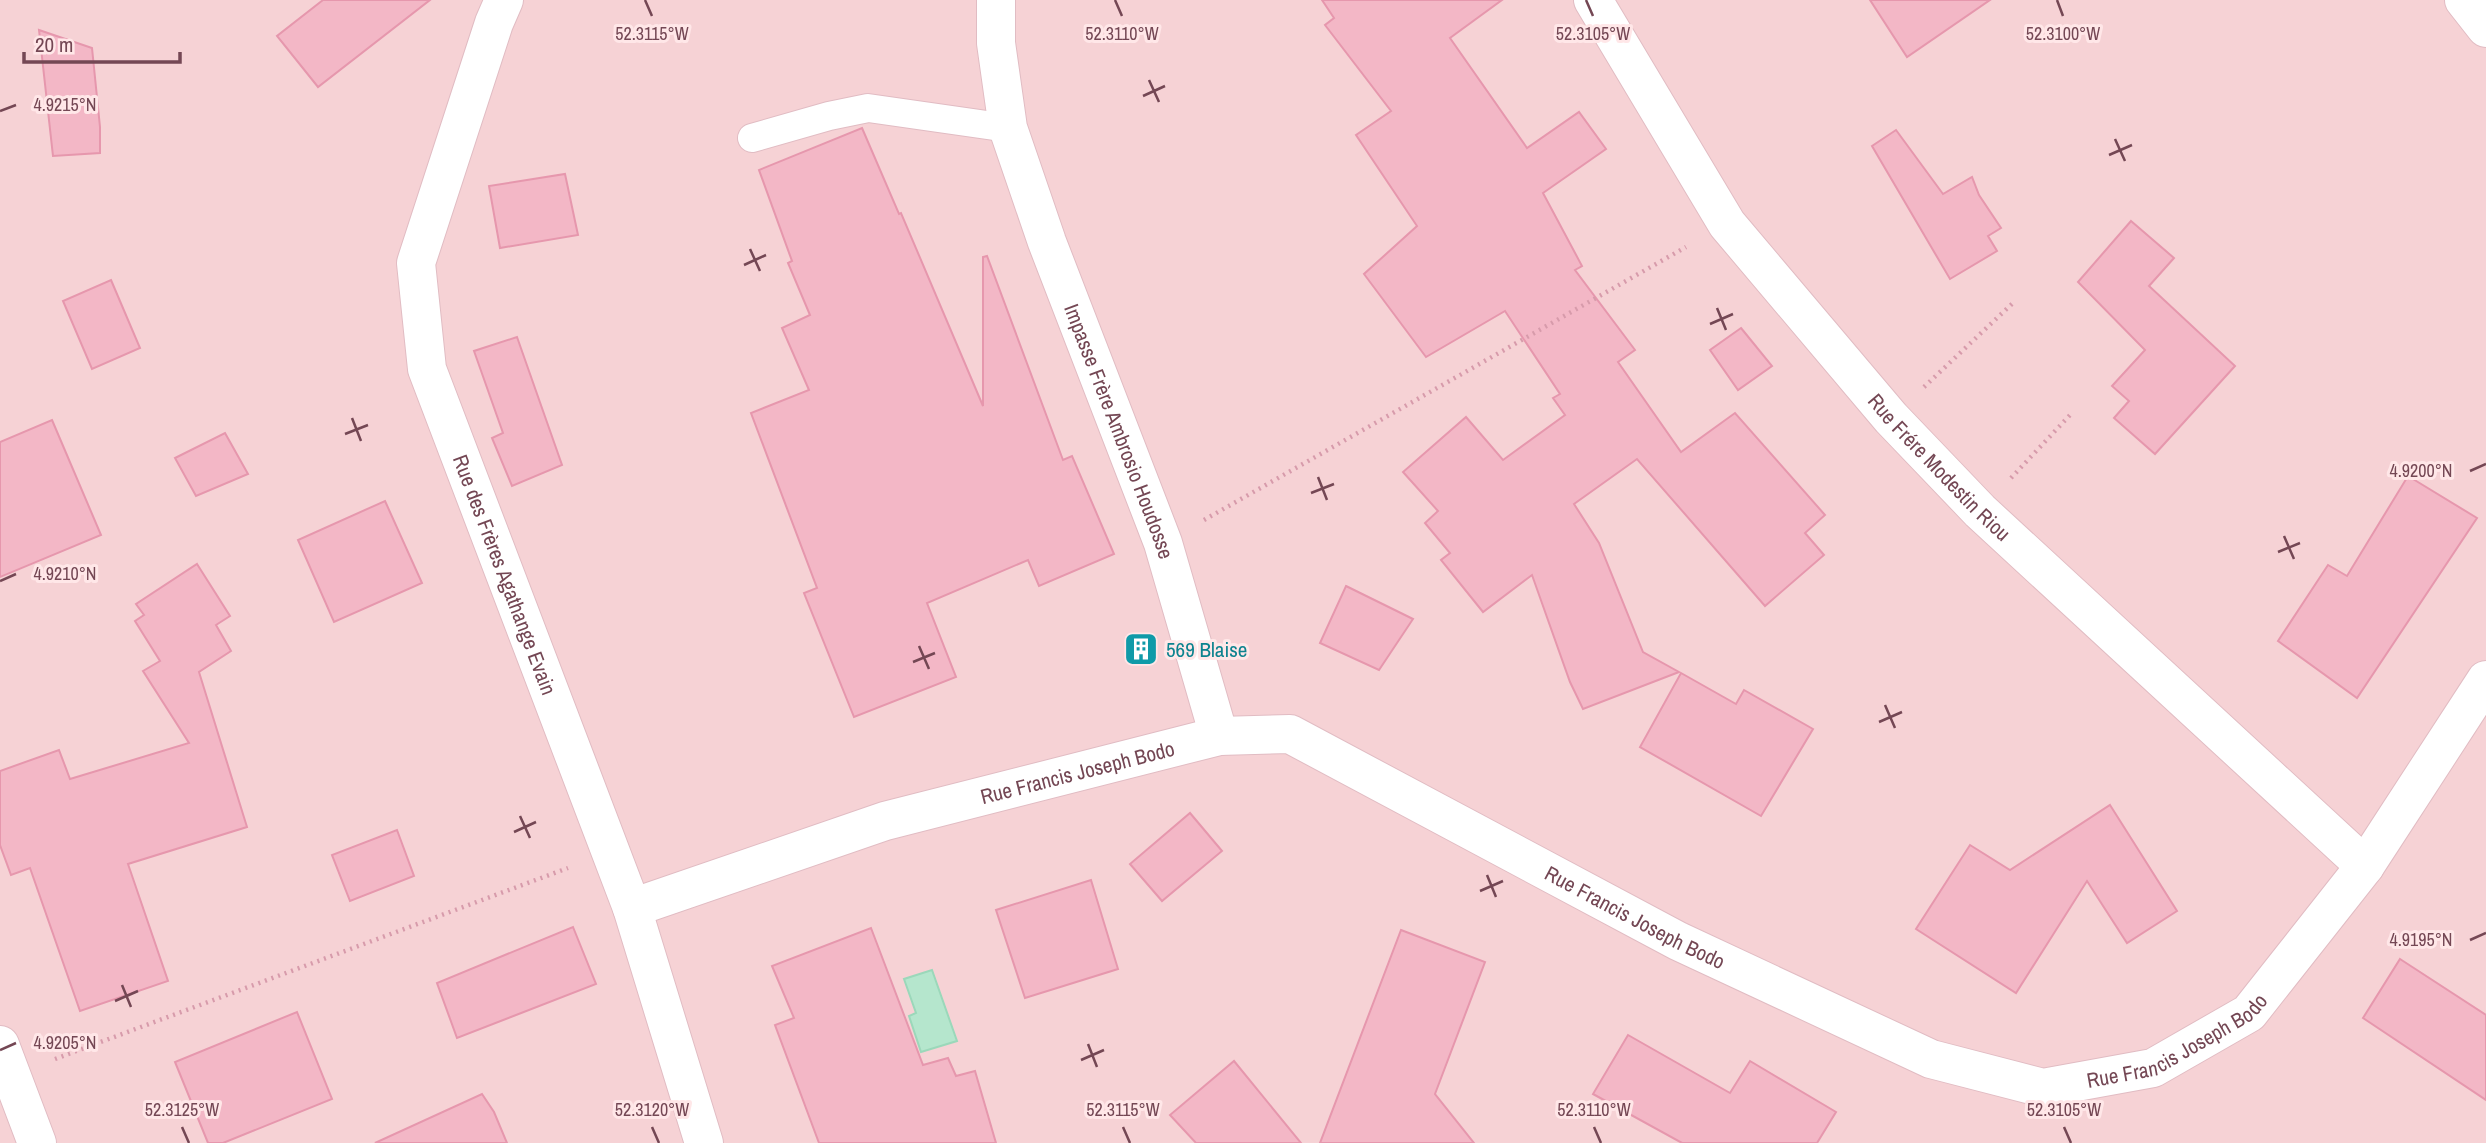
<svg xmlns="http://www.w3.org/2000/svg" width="2486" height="1143" font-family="'Archivo Narrow',sans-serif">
<rect width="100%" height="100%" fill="#fde0e1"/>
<rect fill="#f6d2d5" x="0" y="0" width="2486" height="1143"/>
<path fill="#b5e6cd" stroke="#9bd8ba" stroke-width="2" d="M 932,970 L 957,1041 L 921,1052 L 909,1016 L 916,1013 L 904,979 Z"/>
<g fill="#f3b7c6" stroke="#e697ad" stroke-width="2">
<path d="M 323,0 L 430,0 L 318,87 L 277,36 Z"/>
<path d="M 1322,0 L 1502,0 L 1450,38 L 1527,148 L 1579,112 L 1606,149 L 1543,193 L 1582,266 L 1575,270 L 1635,350 L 1618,362 L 1681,452 L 1735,413 L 1825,515 L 1805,533 L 1824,555 L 1765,606 L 1637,459 L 1574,504 L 1599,543 L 1643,652 L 1679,672 L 1583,709 L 1570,682 L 1532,575 L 1483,612 L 1441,560 L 1450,553 L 1425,523 L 1438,511 L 1403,472 L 1466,417 L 1503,460 L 1565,415 L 1553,398 L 1560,394 L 1505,311 L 1426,357 L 1364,274 L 1417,226 L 1356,135 L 1391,111 L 1325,25 L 1334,18 Z"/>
<path d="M 1870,0 L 1990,0 L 1907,57 Z"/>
<path d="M 39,30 L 92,48 L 100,127 L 100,153 L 53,156 Z"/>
<path d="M 862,128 L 899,214 L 901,213 L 983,406 L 983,257 L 987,256 L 1063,460 L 1072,456 L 1114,554 L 1039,586 L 1028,560 L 927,603 L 956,677 L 854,717 L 804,593 L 817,588 L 751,413 L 809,390 L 782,328 L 810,315 L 788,263 L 792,261 L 759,170 Z"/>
<path d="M 1896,130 L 1943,194 L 1972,177 L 1979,195 L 2001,228 L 1988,236 L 1997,251 L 1950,279 L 1872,146 Z"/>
<path d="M 565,174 L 578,235 L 500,248 L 489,186 Z"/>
<path d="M 2131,221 L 2174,258 L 2149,286 L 2235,366 L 2155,454 L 2114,418 L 2129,401 L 2112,386 L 2145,350 L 2078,282 Z"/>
<path d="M 111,280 L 140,348 L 92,369 L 63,301 Z"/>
<path d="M 1741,328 L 1772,366 L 1738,390 L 1710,350 Z"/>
<path d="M 517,337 L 562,465 L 512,486 L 492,438 L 503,433 L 474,351 Z"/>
<path d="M 52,420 L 101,535 L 0,577 L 0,442 Z"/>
<path d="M 225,433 L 248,474 L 196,496 L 175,458 Z"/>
<path d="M 2408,476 L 2477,518 L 2357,698 L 2278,641 L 2328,565 L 2347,576 Z"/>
<path d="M 385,501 L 422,583 L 334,622 L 298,540 Z"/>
<path d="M 197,564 L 230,616 L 216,625 L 231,651 L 199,672 L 247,827 L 128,864 L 168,981 L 80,1011 L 30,868 L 11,875 L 0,845 L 0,771 L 59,750 L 70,779 L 189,743 L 143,671 L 160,661 L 135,621 L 144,615 L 136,604 Z"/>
<path d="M 1346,586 L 1413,619 L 1379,670 L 1320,643 Z"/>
<path d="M 1681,673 L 1736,704 L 1744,690 L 1813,729 L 1761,816 L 1640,747 Z"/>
<path d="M 2110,805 L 2177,911 L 2127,943 L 2087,881 L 2016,993 L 1916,929 L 1970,845 L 2010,870 Z"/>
<path d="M 1190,813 L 1222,851 L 1162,901 L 1130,864 Z"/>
<path d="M 397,830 L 414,876 L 350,901 L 332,855 Z"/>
<path d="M 1091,880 L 1118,969 L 1025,998 L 996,910 Z"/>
<path d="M 573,927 L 596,984 L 457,1038 L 437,983 Z"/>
<path d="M 871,928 L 923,1065 L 948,1058 L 956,1076 L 975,1071 L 996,1143 L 819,1143 L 775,1025 L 794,1018 L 772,966 Z"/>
<path d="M 1401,930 L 1485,962 L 1435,1094 L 1474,1143 L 1320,1143 Z"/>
<path d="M 2400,959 L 2486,1015 L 2486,1100 L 2363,1018 Z"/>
<path d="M 297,1012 L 332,1099 L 223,1143 L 208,1143 L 175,1062 Z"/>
<path d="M 1628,1035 L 1730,1093 L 1750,1061 L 1836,1112 L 1817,1143 L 1682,1143 L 1593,1094 Z"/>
<path d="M 1234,1061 L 1301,1143 L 1196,1143 L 1170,1115 Z"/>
<path d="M 482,1094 L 494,1112 L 507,1143 L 375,1143 Z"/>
</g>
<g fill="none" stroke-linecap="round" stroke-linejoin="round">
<g stroke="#e1bcc3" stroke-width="30">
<path id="service" d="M 752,138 L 829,116 L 868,108 L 1008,128"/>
</g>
<g stroke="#e1bcc3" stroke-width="40">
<g id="minor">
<path id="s1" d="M 504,0 L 494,23 L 416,263 L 427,369 L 632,908 L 704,1143"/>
<path id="s2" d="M 996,0 L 996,43 L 1008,128 L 1047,242 L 1163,543 L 1219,736"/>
<path id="s3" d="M 1593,0 L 1727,224 L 1891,418 L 1980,511 L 2365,866"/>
<path d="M 2464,0 L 2486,28"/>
<path id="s4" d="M 632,908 L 885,821 L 1219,736 L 1290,734 L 1678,941 L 1931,1059 L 2043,1088 L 2153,1068 L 2249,1013 L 2365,866 L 2486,680"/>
</g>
</g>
<g stroke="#e1bcc3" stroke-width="40">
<path id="tertiary" d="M 0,1045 L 37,1143"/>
</g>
<g stroke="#d79bab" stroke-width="4.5" stroke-dasharray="2 5" stroke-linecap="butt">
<path d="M 1924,387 L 2015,301"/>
<path d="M 2011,478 L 2070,415"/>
<path d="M 1204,520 L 1686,247"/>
<path d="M 55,1059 L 568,868"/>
</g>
<use href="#service" stroke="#fff" stroke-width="28"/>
<use href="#minor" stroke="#fff" stroke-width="38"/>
<use href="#tertiary" stroke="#fff" stroke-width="38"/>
</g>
<path fill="none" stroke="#744754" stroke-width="2.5" d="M 645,0 L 652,16M 1115,0 L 1122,16M 1586,0 L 1593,16M 2057,0 L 2063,16M 1149,80 L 1159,102M 1143,96 L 1165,86M 0,111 L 16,105M 2115,139 L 2125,161M 2109,155 L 2132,145M 750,249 L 760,271M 744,265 L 766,255M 1717,308 L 1726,330M 1710,324 L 1733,314M 352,418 L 361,441M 345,434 L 368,425M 2470,471 L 2486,464M 1318,477 L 1327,500M 1311,493 L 1334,484M 2284,536 L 2294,559M 2278,552 L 2300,543M 0,581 L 16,574M 919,646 L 929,669M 913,662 L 935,653M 1885,705 L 1895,728M 1879,722 L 1902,712M 520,816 L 530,838M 514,832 L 536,822M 1487,875 L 1496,897M 1480,891 L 1503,881M 2470,940 L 2486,933M 122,985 L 131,1007M 115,1001 L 138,991M 1088,1044 L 1097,1067M 0,1050 L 16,1043M 1081,1060 L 1104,1050M 182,1127 L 189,1143M 652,1127 L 659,1143M 1123,1127 L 1130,1143M 1594,1127 L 1601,1143M 2064,1127 L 2071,1143"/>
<defs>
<g id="building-square" transform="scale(1.75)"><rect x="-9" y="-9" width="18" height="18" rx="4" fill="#0f9aa8" stroke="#ffe7e8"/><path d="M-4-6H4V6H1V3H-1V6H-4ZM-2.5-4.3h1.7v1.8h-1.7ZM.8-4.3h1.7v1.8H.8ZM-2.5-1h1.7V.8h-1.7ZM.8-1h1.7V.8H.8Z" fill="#fff"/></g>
</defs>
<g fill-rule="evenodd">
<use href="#building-square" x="1141" y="649"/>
</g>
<g text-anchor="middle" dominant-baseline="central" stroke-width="6" stroke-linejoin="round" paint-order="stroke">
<g font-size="21" fill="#744754" stroke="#ffe7e8">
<text stroke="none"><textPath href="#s2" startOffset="452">Impasse Frère Ambrosio Houdosse</textPath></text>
<text stroke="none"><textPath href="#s3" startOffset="584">Rue Frére Modestin Riou</textPath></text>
<text stroke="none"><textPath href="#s1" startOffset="604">Rue des Frères Agathange Evain</textPath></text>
<text stroke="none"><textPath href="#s4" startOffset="466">Rue Francis Joseph Bodo</textPath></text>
<text stroke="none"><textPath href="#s4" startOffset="1074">Rue Francis Joseph Bodo</textPath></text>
<text stroke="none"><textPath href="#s4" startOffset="1662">Rue Francis Joseph Bodo</textPath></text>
</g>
<g font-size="21" fill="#0d838f" stroke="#ffe7e8" text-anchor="start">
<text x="1166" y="649">569 Blaise</text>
</g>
</g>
<g font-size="18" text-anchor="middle" fill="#744754" stroke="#ffe7e8" stroke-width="6" stroke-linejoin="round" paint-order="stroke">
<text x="652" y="40">52.3115°W</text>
<text x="1122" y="40">52.3110°W</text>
<text x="1593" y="40">52.3105°W</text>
<text x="2063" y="40">52.3100°W</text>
<text x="65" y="111">4.9215°N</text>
<text x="2421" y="477">4.9200°N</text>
<text x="65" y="580">4.9210°N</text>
<text x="2421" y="946">4.9195°N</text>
<text x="65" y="1049">4.9205°N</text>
<text x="182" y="1116">52.3125°W</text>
<text x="652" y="1116">52.3120°W</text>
<text x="1123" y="1116">52.3115°W</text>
<text x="1594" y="1116">52.3110°W</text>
<text x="2064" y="1116">52.3105°W</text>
</g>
<path d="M24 52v10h156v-10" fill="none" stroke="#744754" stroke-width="3.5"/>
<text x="35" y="52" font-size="21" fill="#744754" stroke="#ffe7e8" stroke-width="5" paint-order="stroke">20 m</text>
</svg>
